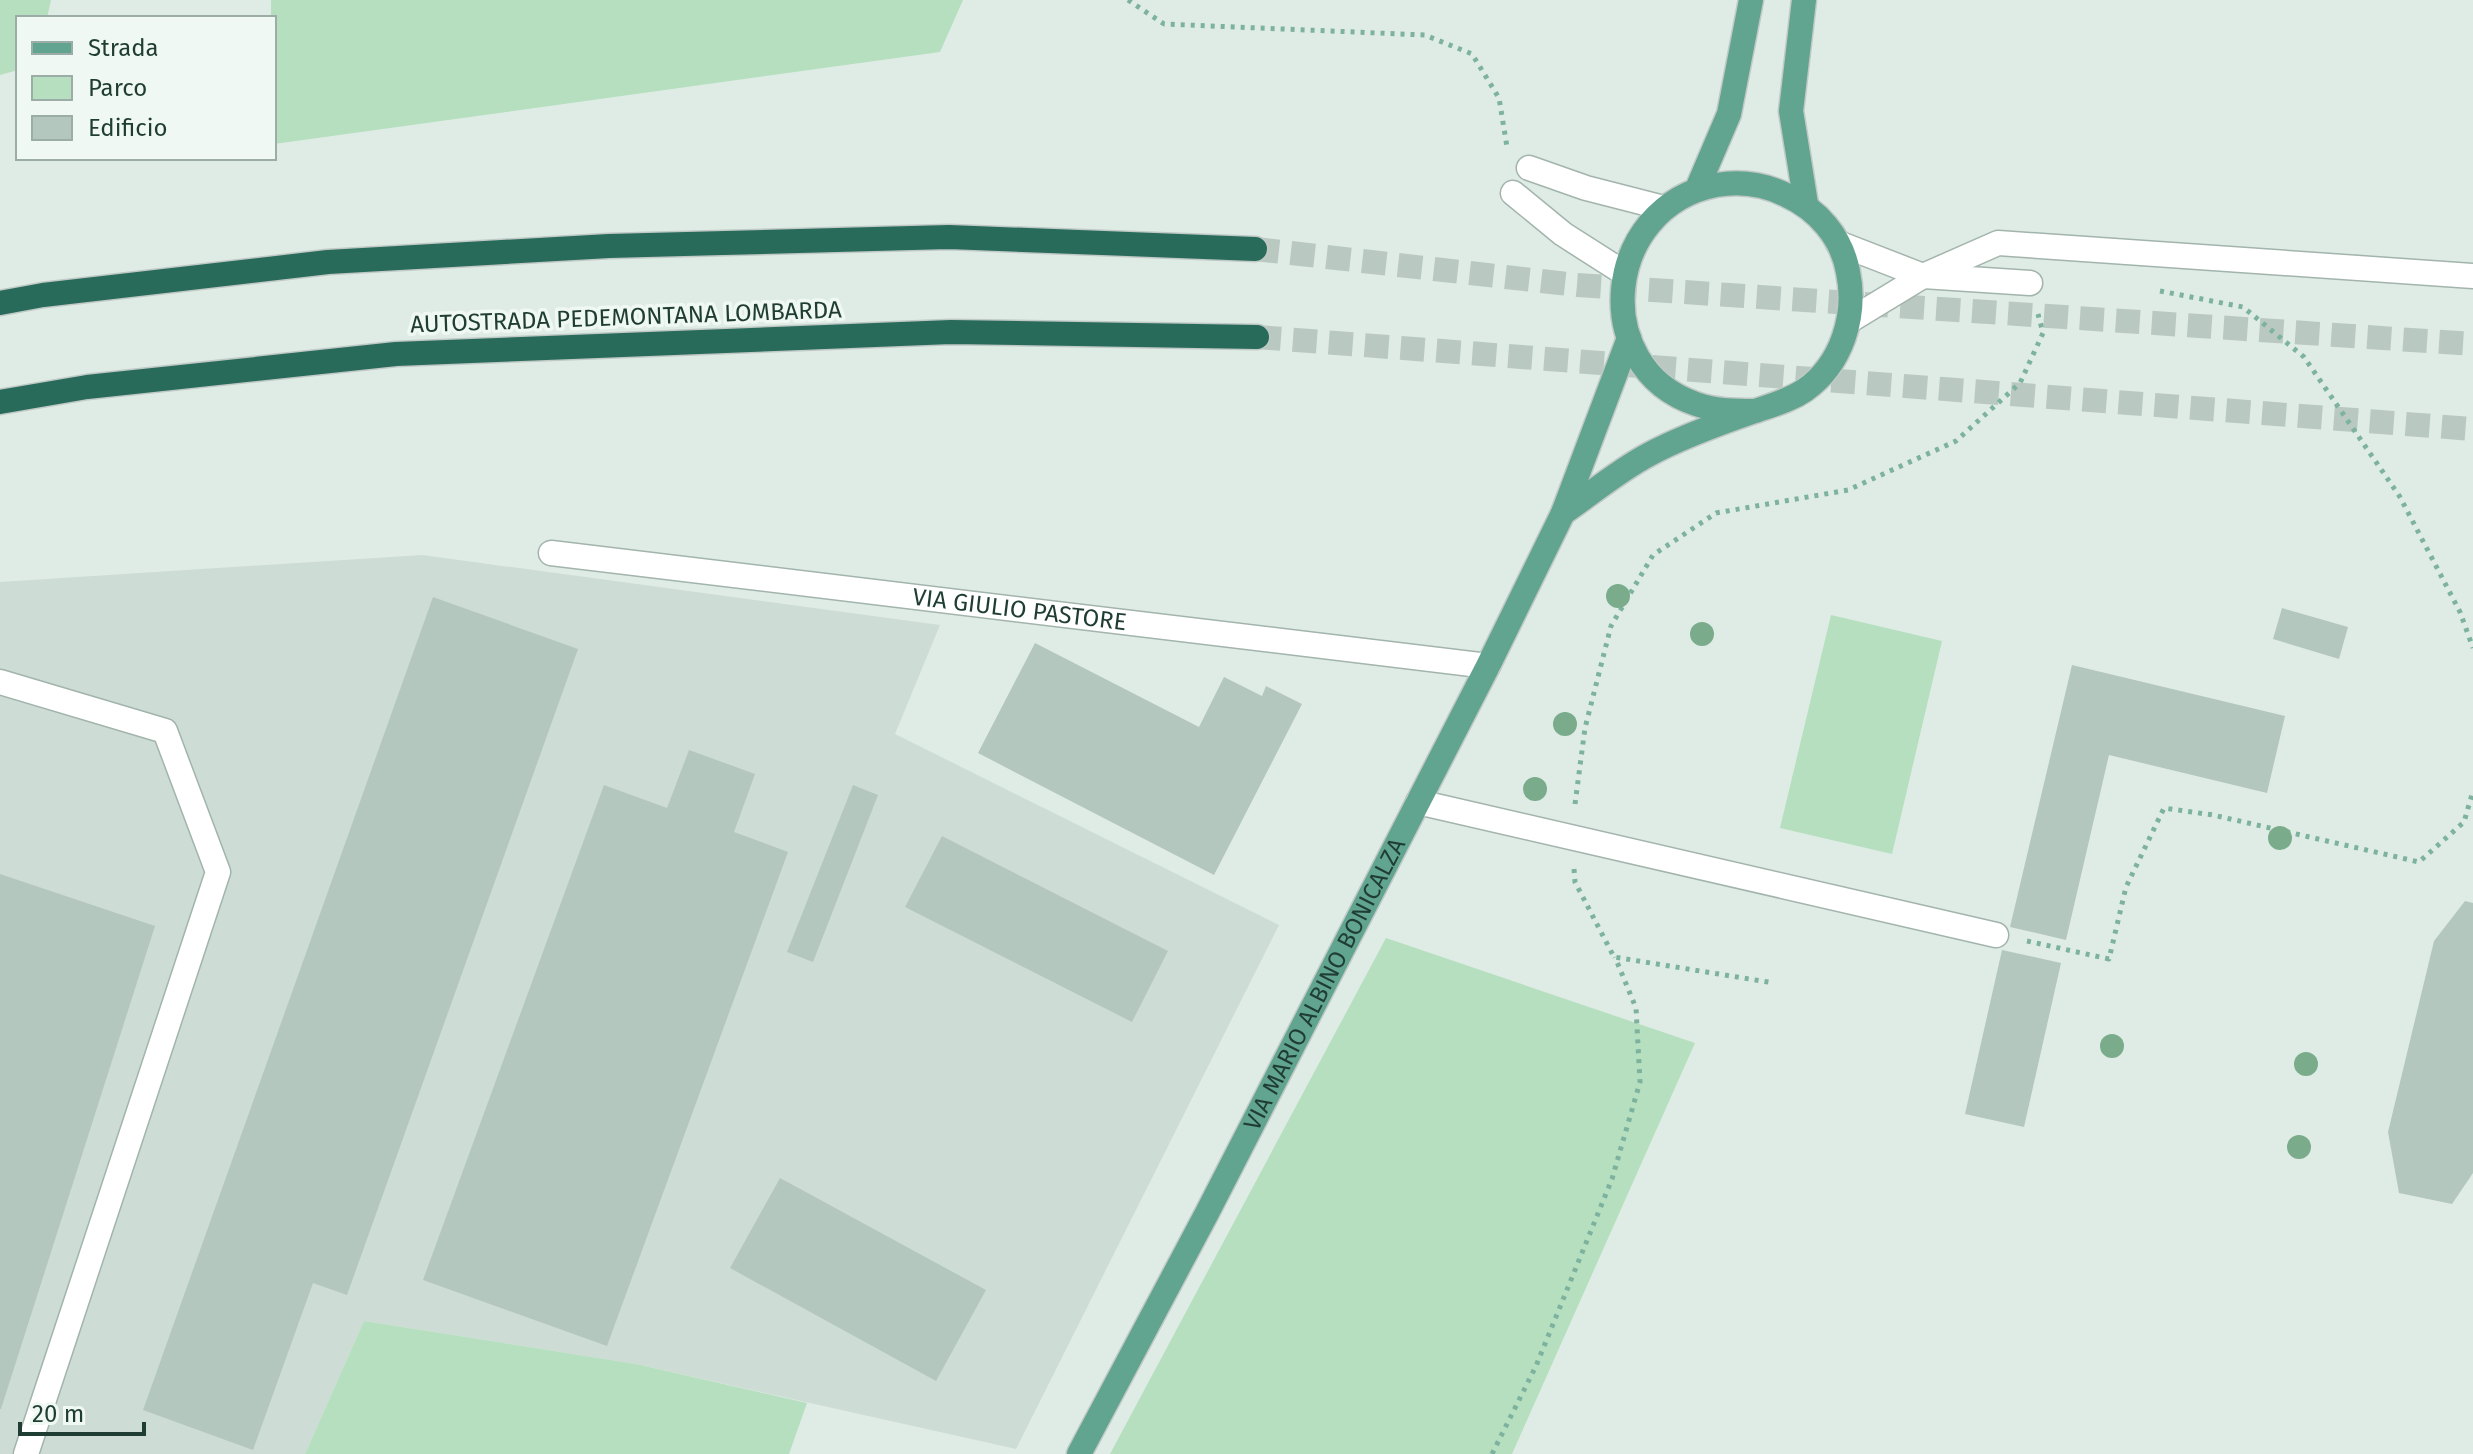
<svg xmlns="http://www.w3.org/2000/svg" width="2473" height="1454" font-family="'Fira Sans',sans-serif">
<rect width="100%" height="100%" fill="#dfece5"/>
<path fill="#cddcd4" d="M 422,555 L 940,625 L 895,734 L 1279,925 L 1016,1449 L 636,1364 L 364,1321 L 305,1454 L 0,1454 L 0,582 Z"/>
<g fill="#b6dfbf">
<path d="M 0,0 L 51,0 L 47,18 L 18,18 L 18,70 L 0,75 Z"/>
<path d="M 271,0 L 963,0 L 940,52 L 274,144 L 274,18 L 271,18 Z"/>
<path d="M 1831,615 L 1942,641 L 1892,854 L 1780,828 Z"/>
<path d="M 1386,938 L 1695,1043 L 1512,1454 L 1110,1454 Z"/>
<path d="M 364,1321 L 636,1364 L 807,1403 L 789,1454 L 305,1454 Z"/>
</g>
<g fill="#b4c7be">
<path d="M 433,597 L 578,649 L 347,1295 L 313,1283 L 253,1450 L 143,1410 Z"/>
<path d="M 2282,608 L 2348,627 L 2339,659 L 2273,639 Z"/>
<path d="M 1035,643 L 1199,727 L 1224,677 L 1262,696 L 1266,686 L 1302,704 L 1214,875 L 978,753 Z"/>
<path d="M 2072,665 L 2285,716 L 2267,793 L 2109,755 L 2066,940 L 2010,927 Z"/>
<path d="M 689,750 L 755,774 L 734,832 L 788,852 L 607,1346 L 423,1280 L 604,785 L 667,808 Z"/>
<path d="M 853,785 L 878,795 L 813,962 L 787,952 Z"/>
<path d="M 942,836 L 1168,951 L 1132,1022 L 905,907 Z"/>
<path d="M 0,874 L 155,926 L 1,1409 L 0,1409 Z"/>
<path d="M 2465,901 L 2473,903 L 2473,1173 L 2452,1204 L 2399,1193 L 2388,1132 L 2434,941 Z"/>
<path d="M 2002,950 L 2061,963 L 2024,1127 L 1965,1114 Z"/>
<path d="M 780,1178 L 986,1290 L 936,1381 L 730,1268 Z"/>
</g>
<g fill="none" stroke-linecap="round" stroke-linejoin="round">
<g stroke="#b9c9c1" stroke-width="24" stroke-dasharray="24 12" stroke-linecap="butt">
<path d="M 1255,249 L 1577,285 L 2473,344"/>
<path d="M 1257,337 L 2473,429"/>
</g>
<g stroke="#a2b4ac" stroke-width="27">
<g id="minor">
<path d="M 1529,168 L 1586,188 L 1664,208"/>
<path d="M 1513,193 L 1563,234 L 1624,273"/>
<path d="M 1838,243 L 1923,276 L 2030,283"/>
<path d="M 1849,321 L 1923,276 L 1998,243 L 2473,276"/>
<path id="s1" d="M 551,553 L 1488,666"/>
<path d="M 0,682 L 165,731 L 218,872 L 26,1454"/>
<path d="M 1418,802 L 1996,935"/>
</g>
</g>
<g stroke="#c0c9c6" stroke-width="27">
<g id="major">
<path d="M 1804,0 L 1791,111 L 1806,204"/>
<path d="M 1697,189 L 1729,114 L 1751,0"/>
<path d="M 1563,513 C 1591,494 1618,471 1648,455 C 1677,439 1723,422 1755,411 C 1772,405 1789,401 1805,390 C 1842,364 1857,315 1848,272 C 1842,237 1817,209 1786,195 C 1764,184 1740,181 1716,185 C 1603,207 1588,367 1696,404 C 1716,411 1735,411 1755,411"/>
<path id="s2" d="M 1079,1454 L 1207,1213 L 1488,666 L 1563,513 L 1629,338"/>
</g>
</g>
<g stroke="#c0c9c6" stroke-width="27">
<g id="highway">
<path d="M 0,303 L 43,295 L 328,262 L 609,246 L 949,237 L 1255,249"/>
<path d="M 0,402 L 87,387 L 396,354 L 951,332 L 1257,337"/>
</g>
</g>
<g stroke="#7db29e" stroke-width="5" stroke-dasharray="4 6" stroke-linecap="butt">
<path d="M 1128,0 L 1164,24 L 1425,35 L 1472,54 L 1499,98 L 1507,147"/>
<path d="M 2160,291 L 2243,307 L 2304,357 L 2400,497 L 2460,612 L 2473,648"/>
<path d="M 1575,804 L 1585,728 L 1611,626 L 1653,555 L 1716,513 L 1848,490 L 1956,441 L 2020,383 L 2043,333 L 2038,314"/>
<path d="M 1574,869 L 1575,882 L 1614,957 L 1774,983"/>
<path d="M 2027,941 L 2109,959 L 2126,887 L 2164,808 L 2213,815 L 2419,862 L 2464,822 L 2473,791"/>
<path d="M 1492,1454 L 1536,1366 L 1612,1179 L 1640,1082 L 1636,1008 L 1615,957"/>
</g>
<use href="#minor" stroke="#fff" stroke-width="24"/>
<use href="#major" stroke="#61a48f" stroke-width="24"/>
<use href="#highway" stroke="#296b5a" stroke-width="24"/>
</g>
<g fill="#7aab8b">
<circle cx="1618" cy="596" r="12"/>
<circle cx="1702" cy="634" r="12"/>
<circle cx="1565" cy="724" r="12"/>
<circle cx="1535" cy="789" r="12"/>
<circle cx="2280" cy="838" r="12"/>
<circle cx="2112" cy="1046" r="12"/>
<circle cx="2306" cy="1064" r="12"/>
<circle cx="2299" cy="1147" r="12"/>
</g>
<g text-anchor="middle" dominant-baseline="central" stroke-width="7" stroke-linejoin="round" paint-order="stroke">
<g font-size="24" fill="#1f3d33" stroke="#f0f8f4">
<text transform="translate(626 317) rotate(-2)">AUTOSTRADA PEDEMONTANA LOMBARDA</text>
<text stroke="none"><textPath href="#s1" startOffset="472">VIA GIULIO PASTORE</textPath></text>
<text stroke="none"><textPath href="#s2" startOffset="530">VIA MARIO ALBINO BONICALZA</textPath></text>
</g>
</g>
<rect x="16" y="16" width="260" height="144" fill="#f0f8f4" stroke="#9cada7" stroke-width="2"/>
<rect x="32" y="42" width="40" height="12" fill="#61a48f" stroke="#9cada7" stroke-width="2"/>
<text x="88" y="56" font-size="24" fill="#1f3d33">Strada</text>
<rect x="32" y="76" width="40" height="24" fill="#b6dfbf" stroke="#9cada7" stroke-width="2"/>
<text x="88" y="96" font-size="24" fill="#1f3d33">Parco</text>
<rect x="32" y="116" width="40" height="24" fill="#b4c7be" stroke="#9cada7" stroke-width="2"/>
<text x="88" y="136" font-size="24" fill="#1f3d33">Edificio</text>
<path d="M20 1422v12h124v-12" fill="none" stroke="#1f3d33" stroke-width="4"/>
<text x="32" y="1422" font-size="24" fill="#1f3d33" stroke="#f0f8f4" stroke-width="6" paint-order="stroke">20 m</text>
</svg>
